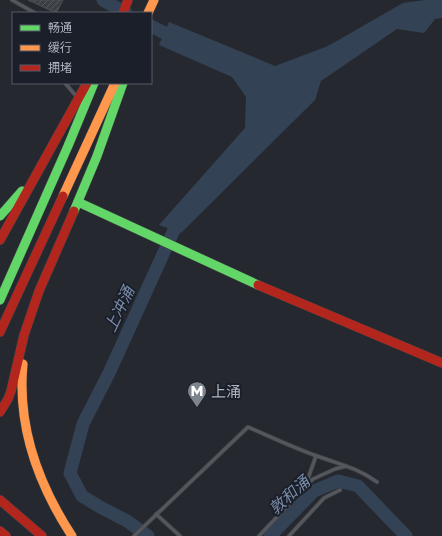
<svg xmlns="http://www.w3.org/2000/svg" width="442" height="536" font-family="'PT Sans Narrow','Noto Sans SC',sans-serif">
<defs>
<pattern id="building-hatch" width="6" height="6" patternUnits="userSpaceOnUse"><rect width="6" height="6" fill="#3c3f44"/><path d="M-1 1l2-2M0 6l6-6M5 7l2-2" fill="none" stroke="#56585d"/></pattern>
</defs>
<rect width="100%" height="100%" fill="#25292f"/>
<path fill="#344255" d="M 425,0 L 442,0 L 442,18 L 435,19 L 424,33 L 397,29 L 321,81 L 315,100 L 181,233 L 159,225 L 245,128 L 246,97 L 232,77 L 159,45 L 169,22 L 275,66 L 328,46 L 403,3 Z"/>
<g fill="none" stroke-linecap="round" stroke-linejoin="round">
<g stroke="#344255" stroke-width="13">
<path d="M 103,0 L 126,13"/>
<path d="M 151,26 L 180,41"/>
<path d="M 148,536 L 127,521 L 100,507 L 82,496 L 70,473 L 83,424 L 110,371 L 179,219 L 183,215"/>
<path d="M 270,536 L 314,491 L 338,481 L 358,486 L 406,536"/>
</g>
</g>
<path fill="url(#building-hatch)" stroke="#4c5057" d="M 28,0 L 63,0 L 56,13 Z"/>
<g fill="none" stroke-linecap="round" stroke-linejoin="round">
<g stroke="#414448" stroke-width="4.5">
<g id="lane">
<path d="M 12,0 L 35,13"/>
<path d="M 65,83 L 77,97"/>
<path d="M 306,484 L 316,456"/>
<path d="M 156,514 L 180,536"/>
<path d="M 134,536 L 248,427 C 271,437 294,448 317,456 C 339,464 358,468 377,482"/>
<path d="M 259,536 L 313,479 L 335,469 L 346,466"/>
<path d="M 289,536 L 324,498 L 340,490"/>
</g>
</g>
<g stroke="#414448" stroke-width="10">
<g id="fast">
<path d="M 78,202 L 258,285"/>
<path d="M 74,211 L 97,156 L 123,83"/>
<path d="M 0,216 L 22,191"/>
<path d="M 0,300 L 68,146 L 94,83"/>
</g>
</g>
<g stroke="#414448" stroke-width="10">
<g id="slow">
<path d="M 148,13 L 154,0"/>
<path d="M 63,196 L 115,83"/>
<path d="M 23,364 C 17,427 38,484 72,536"/>
</g>
</g>
<g stroke="#414448" stroke-width="10">
<g id="jam">
<path d="M 123,13 L 128,0"/>
<path d="M 0,240 L 87,83"/>
<path d="M 258,285 L 442,363"/>
<path d="M 0,332 L 63,196"/>
<path d="M 0,412 L 8,399 L 11,391 L 24,335 L 39,291 L 74,211"/>
<path d="M 0,500 L 42,536"/>
<path d="M 0,531 L 6,536"/>
</g>
</g>
<use href="#lane" stroke="#54575e" stroke-width="3"/>
<use href="#fast" stroke="#63d668" stroke-width="9"/>
<use href="#slow" stroke="#ff974d" stroke-width="9"/>
<use href="#jam" stroke="#b3261e" stroke-width="9"/>
</g>
<defs>
<g id="metro-pin" transform="scale(1)"><path d="M0 17L-7.5 6A9.5 9.5 0 1 1 7.5 6Z" fill="#7e848e" stroke="#1a1f29"/><path d="M-5.5 5V-5H-3L0 0L3-5H5.5V5H3V-.5L0 4L-3-.5V5Z" fill="#fff"/></g>
</defs>
<g fill-rule="evenodd">
<use href="#metro-pin" x="197" y="391"/>
</g>
<g text-anchor="middle" dominant-baseline="central" stroke-width="4" stroke-linejoin="round" paint-order="stroke">
<g font-size="15" fill="#aeb5c1" stroke="#1a1f29" text-anchor="start">
<text x="211" y="391">上涌</text>
</g>
<g font-size="16" font-style="italic" fill="#798ba7" stroke="#1a1f29">
<text transform="translate(119 309) rotate(-65)">上冲涌</text>
<text transform="translate(289 495) rotate(-42)">敦和涌</text>
</g>
</g>
<rect x="12" y="12" width="140" height="72" fill="#1a1f29" stroke="#555b66"/>
<rect x="20" y="25" width="20" height="6" fill="#63d668" stroke="#555b66"/>
<text x="48" y="32" font-size="12" fill="#aeb5c1">畅通</text>
<rect x="20" y="45" width="20" height="6" fill="#ff974d" stroke="#555b66"/>
<text x="48" y="52" font-size="12" fill="#aeb5c1">缓行</text>
<rect x="20" y="65" width="20" height="6" fill="#b3261e" stroke="#555b66"/>
<text x="48" y="72" font-size="12" fill="#aeb5c1">拥堵</text>
</svg>
